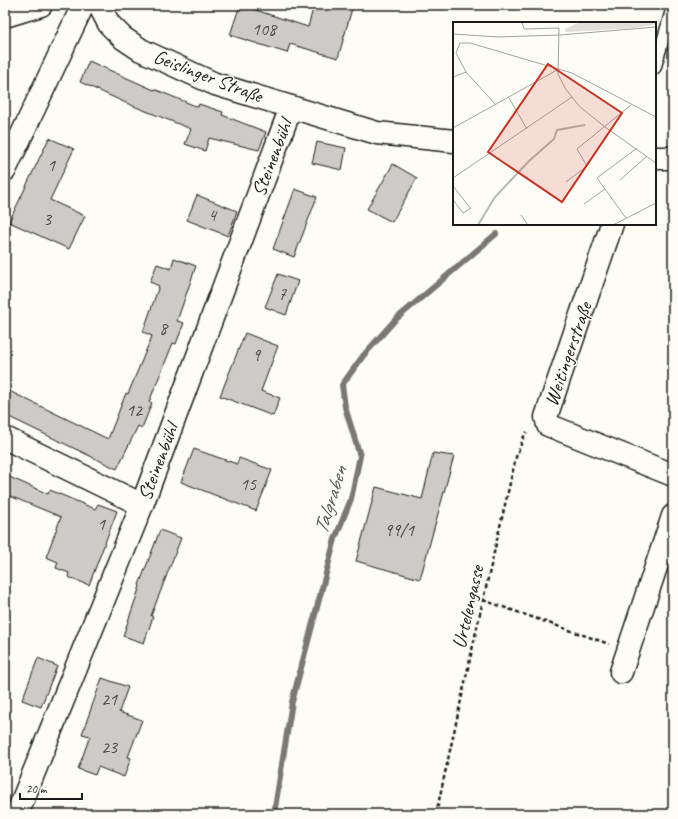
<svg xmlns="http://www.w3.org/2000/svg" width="678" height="819" font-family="Caveat,sans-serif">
<rect width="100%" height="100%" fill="#fdfcf7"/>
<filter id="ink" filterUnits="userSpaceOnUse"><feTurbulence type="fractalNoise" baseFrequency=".025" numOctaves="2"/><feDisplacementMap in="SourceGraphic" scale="8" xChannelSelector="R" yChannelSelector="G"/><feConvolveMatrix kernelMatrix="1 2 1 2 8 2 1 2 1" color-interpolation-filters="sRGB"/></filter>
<g filter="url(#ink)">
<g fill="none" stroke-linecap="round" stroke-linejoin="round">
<path stroke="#797876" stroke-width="6" d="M 274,814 L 292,702 L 335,539 L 351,499 L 360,456 L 345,407 L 342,385 L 363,356 L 395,320 L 496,234"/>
</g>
<g fill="#cccbc8" stroke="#1c1c1c">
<path d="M 240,5 L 308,27 L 314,5 L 353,5 L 338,58 L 290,44 L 287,53 L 230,35 Z"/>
<path d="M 89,61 L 154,90 L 154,89 L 198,107 L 199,104 L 223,112 L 222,115 L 266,132 L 259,150 L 209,138 L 205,151 L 185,144 L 191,129 L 126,103 L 80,82 Z"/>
<path d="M 49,138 L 74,149 L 50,200 L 85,216 L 69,249 L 9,222 Z"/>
<path d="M 317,142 L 346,148 L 342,170 L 312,163 Z"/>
<path d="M 393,164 L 417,178 L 392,222 L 367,209 Z"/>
<path d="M 295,189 L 317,197 L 294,257 L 273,249 Z"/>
<path d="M 197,195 L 237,211 L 228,236 L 187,220 Z"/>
<path d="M 174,258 L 196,266 L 177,321 L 184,323 L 176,344 L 173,343 L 149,402 L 152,403 L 142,428 L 138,426 L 117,469 L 5,415 L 5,389 L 108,439 L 126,393 L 128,394 L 152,336 L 143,332 L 159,286 L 150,282 L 157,264 L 171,269 Z"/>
<path d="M 278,274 L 298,281 L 286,315 L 265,307 Z"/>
<path d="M 245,333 L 278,346 L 261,391 L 280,398 L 273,416 L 220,396 Z"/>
<path d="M 194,449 L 237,464 L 239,458 L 272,470 L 256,511 L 181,482 Z"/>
<path d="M 433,453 L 454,456 L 420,579 L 356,561 L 376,487 L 422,499 Z"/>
<path d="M 5,475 L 48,494 L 50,490 L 95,509 L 98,504 L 117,511 L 89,585 L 68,577 L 69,573 L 56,568 L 58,562 L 46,557 L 61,517 L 5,494 Z"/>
<path d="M 160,530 L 181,538 L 151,616 L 153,617 L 144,643 L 123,636 L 140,586 L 139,585 Z"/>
<path d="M 38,658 L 57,666 L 41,707 L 22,700 Z"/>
<path d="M 102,678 L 128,687 L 119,712 L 142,720 L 128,757 L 131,758 L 124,777 L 98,767 L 95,775 L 78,769 L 90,736 L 82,734 Z"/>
</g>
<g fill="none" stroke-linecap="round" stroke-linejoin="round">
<g stroke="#1c1c1c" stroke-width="14">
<path id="lane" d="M 655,68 L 673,5"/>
</g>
<g stroke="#1c1c1c" stroke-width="25">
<g id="street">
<path d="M 99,5 L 109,24 L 123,38 L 141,50 L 215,84 L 377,133 L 454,141"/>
<path d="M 5,16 L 41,5"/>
<path d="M 655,158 L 673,158"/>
<path d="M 5,170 L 83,5"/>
<path d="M 612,224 L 546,417 L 548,425 L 673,475"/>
<path d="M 5,438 L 142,505"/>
<path d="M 621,672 L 673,516"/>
<path d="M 17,814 L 142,505 L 291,107"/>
</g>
</g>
<g stroke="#1c1c1c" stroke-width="2.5" stroke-dasharray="4 3" stroke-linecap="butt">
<path d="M 483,600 L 609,644"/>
<path d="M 436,814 L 481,609 L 516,457 L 525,434 L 527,432"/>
</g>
<use href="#lane" stroke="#fdfcf7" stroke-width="11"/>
<use href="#street" stroke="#fdfcf7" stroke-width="22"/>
</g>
</g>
<g text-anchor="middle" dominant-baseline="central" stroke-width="3" stroke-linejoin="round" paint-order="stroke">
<g font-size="18" fill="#484847">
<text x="264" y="29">108</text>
<text x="51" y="165">1</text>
<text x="212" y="215">4</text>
<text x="47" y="219">3</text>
<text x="282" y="294">7</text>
<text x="163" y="328">8</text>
<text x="256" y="355">9</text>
<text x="134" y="410">12</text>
<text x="248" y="484">15</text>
<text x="101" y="524">1</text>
<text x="399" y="530">99/1</text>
<text x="109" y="699">21</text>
<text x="109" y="747">23</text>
</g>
<g font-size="20" fill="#1c1c1c" stroke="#fdfcf7">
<text transform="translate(208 76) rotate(21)">Geislinger Straße</text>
<text transform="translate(272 158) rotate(-69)">Steinenbühl</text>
<text transform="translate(568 354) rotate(-71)">Weitingerstraße</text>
<text transform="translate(158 462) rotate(-69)">Steinenbühl</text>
<text transform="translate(468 607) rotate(-77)">Urtelengasse</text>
</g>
<g font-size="21" font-style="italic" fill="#5a5a58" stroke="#fdfcf7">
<text transform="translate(330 500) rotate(-73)">Talgraben</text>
</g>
</g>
<g transform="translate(453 22)">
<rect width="203" height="203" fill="#fdfcf7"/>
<path d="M 127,0 L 203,0 L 203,2 L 183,6 L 112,10 L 112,7 Z" fill="#e0dfdb"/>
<path fill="none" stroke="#b7b6b2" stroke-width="2" d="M 25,203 L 42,175 L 76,139 L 101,117 L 104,108 L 132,103"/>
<path fill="none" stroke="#a3a29f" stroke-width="1" d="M 69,0 L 71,7 L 106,6 L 105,52 L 112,66 L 126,84 L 152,105 L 203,141M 0,12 L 45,15 L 107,13 L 203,5M 0,55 L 13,50M 56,76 L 74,107M 43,83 L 13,50 L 3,31 L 7,21 L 17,21 L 119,51 L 203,95M 0,106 L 106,47M 0,156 L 119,75M 167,158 L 194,134M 113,160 L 134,144 L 124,127 L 178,83M 0,164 L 18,187M 152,167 L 173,196M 0,178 L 10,191 L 18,186M 131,182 L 152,167 L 144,156 L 184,126M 68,193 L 75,203M 160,203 L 203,181"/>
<path fill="#c8321e" fill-opacity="0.15" stroke="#c8321e" stroke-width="2" d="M 95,42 L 169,91 L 109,180 L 35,130 Z"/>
<rect width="203" height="203" fill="none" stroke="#1c1c1c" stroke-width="2"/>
</g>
<rect width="678" height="819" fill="none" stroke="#fdfcf7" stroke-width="20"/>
<rect x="10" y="10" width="658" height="799" fill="none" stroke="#1c1c1c" stroke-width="1.5" filter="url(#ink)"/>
<path d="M20 793v6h62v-6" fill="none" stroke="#1c1c1c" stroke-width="2"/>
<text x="26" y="793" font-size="12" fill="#1c1c1c" stroke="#fdfcf7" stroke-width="3" paint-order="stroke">20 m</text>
</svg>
